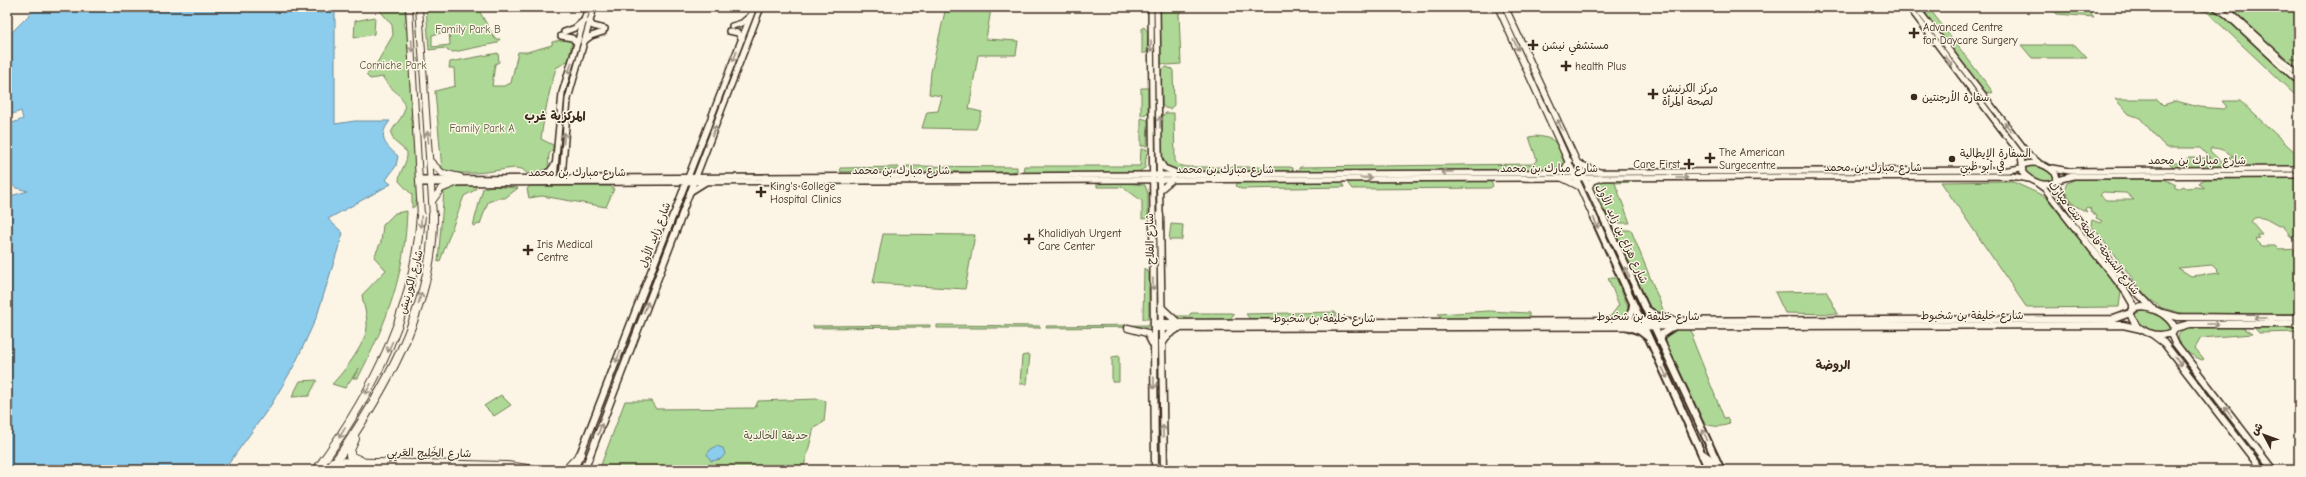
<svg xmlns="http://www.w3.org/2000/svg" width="2306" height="477" font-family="'Comic Neue','Playpen Sans Arabic',sans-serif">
<rect width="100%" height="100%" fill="#fcf5e5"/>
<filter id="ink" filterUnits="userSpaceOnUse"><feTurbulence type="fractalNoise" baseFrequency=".025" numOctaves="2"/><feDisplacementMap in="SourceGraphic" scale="8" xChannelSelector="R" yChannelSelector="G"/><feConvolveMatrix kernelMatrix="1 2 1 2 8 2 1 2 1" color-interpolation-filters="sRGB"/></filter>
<g filter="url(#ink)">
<g fill="#aed895" stroke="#74815a" fill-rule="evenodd">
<path d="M 377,7 L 405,7 L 406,21 L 404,24 L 407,31 L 412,114 L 410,118 L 413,125 L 417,198 L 415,206 L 412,208 L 412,195 L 399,181 C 399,170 408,164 407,152 L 394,141 L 391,133 C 394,125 400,121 403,114 C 410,96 389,91 383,77 L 370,79 L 366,75 L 374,68 L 393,35 L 392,25 Z"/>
<path d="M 426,7 L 477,7 L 495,39 L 500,39 L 497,43 L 454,52 L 448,51 L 445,48 L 429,50 ZM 449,31 L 450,45 L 432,47 L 432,35 Z"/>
<path d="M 946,7 L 996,7 L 991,9 L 986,39 L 1018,41 L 1016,55 L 978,55 L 969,109 L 982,112 L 976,129 L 922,128 L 927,112 L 938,111 L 942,96 L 929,94 L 931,72 Z"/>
<path d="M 1161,7 L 1259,7 L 1183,9 L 1179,14 L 1181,64 L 1167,65 L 1161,63 L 1159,25 Z"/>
<path d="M 1923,7 L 1964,7 L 1963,9 L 1936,9 L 1932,12 L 1993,92 L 1992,93 L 1984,92 L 1930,22 Z"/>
<path d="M 2051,7 L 2086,7 L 2094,17 L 2057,14 Z"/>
<path d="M 2172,7 L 2210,7 L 2220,11 L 2299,84 L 2299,94 L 2294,94 L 2207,12 L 2192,9 L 2176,10 Z"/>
<path d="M 2237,7 L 2299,7 L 2299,26 L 2293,29 L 2299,32 L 2299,59 L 2291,59 L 2299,60 L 2299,71 L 2237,14 L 2235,11 Z"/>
<path d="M 375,17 L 374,34 L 354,38 L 355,21 Z"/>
<path d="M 1144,27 L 1148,32 L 1147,53 L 1142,53 L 1142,28 Z"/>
<path d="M 565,39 L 572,41 L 569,60 L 556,68 C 549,92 544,115 541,139 L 553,145 L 553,150 L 549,154 L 548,170 L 543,173 L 528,174 L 522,169 L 514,168 C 490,171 466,177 442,170 L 435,91 L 455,86 L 454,68 L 449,68 L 450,62 L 498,53 L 499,62 L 495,64 L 492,86 L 504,86 L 511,83 L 518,52 L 527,52 L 552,45 L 552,42 Z"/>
<path d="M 2021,45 L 2075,45 L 2087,58 L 2032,58 Z"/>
<path d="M 1166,67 L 1172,69 L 1173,71 L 1174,105 L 1170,109 L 1165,108 L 1162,105 L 1161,70 Z"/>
<path d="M 1141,88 L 1148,88 L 1148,113 L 1141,116 Z"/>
<path d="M 2115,99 L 2157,99 L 2163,105 L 2176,101 L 2199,107 L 2224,109 L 2227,107 L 2222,101 L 2240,101 L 2299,156 L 2299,168 L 2239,167 L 2229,157 L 2233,156 C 2226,151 2220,148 2211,148 L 2210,151 L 2227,167 L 2175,168 L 2169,163 L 2189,163 L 2186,159 L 2189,158 L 2210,158 L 2200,148 L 2166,148 L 2140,118 L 2129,114 Z"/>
<path d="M 1166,113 L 1174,113 L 1175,161 L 1179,165 L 1187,167 L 1290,167 L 1293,168 L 1293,171 L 1170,170 C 1157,158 1162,133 1162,116 Z"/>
<path d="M 1141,118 L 1148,120 L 1147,146 L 1141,146 Z"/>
<path d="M 1535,136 C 1560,138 1557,145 1565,166 L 1558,171 L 1300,172 L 1298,170 L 1300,167 L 1533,164 L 1537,160 L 1529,137 Z"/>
<path d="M 1141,149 L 1147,149 L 1145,168 L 1138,172 L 1023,173 L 1024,166 L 1140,166 Z"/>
<path d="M 2029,164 L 2046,167 L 2055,177 L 2053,182 L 2042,182 L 2026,175 L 2024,167 Z"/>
<path d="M 906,166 L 1017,167 L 1017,171 L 1008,173 L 911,171 Z"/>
<path d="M 899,167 L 897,170 L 841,172 L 840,168 Z"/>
<path d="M 2299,178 L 2299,242 L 2288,235 L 2291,235 L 2283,226 C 2273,227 2268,215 2254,218 L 2251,222 L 2262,235 L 2257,235 L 2260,238 L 2255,239 L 2262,246 L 2275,246 L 2279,250 L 2299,249 L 2299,314 L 2184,314 L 2162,308 L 2147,297 L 2091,225 L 2092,220 L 2100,223 L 2102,221 L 2096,218 L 2097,216 L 2090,211 L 2091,209 L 2087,207 L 2085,209 L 2087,212 L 2074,205 L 2064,190 L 2067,183 L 2076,179 L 2164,179 L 2176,185 L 2174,187 L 2178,189 L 2184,186 L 2186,188 L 2196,187 L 2204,188 L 2204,187 L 2199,184 L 2201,181 L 2206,179 ZM 2103,192 L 2126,193 L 2134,200 L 2106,200 L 2100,195 ZM 2212,265 L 2220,273 L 2191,276 L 2178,268 Z"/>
<path d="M 1623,179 L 1631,182 L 1615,183 L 1630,223 L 1609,223 L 1592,189 L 1592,184 L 1597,181 Z"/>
<path d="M 1239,180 L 1341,181 L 1344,187 L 1241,189 L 1236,186 Z"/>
<path d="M 1490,180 L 1493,186 L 1490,188 L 1352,189 L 1348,184 L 1351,181 Z"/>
<path d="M 1108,181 L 1145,185 L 1148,194 L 1148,218 L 1142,219 L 1142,201 L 1123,187 L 1097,187 L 1097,184 Z"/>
<path d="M 2011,181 L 2046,197 L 2121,292 L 2119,307 L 2027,308 L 1941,182 Z"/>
<path d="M 476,185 L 475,190 L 464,196 L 440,261 L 438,262 L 444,190 L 450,187 Z"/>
<path d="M 492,186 L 518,188 L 505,198 L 499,198 L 488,202 L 480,224 L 473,226 L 483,188 Z"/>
<path d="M 530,186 L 610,186 L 614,189 L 606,207 L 542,196 L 529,198 L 527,189 Z"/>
<path d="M 407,211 C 405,275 387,322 358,378 L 353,378 L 359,368 L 345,388 L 332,384 C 344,372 369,340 367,323 C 367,314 363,304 362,295 L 386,270 L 374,257 L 381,242 L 383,225 L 395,213 Z"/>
<path d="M 1171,224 L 1183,225 L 1182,240 L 1169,240 Z"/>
<path d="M 1614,230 L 1631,230 L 1666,317 L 1660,316 L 1649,309 L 1613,235 Z"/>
<path d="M 883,234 L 975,235 L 965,289 L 873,283 Z"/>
<path d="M 1144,268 L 1149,273 L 1149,319 L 1143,319 Z"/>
<path d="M 1608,278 L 1616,278 L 1630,311 L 1625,316 L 1610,317 L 1619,305 Z"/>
<path d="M 1826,291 L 1838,314 L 1785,313 L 1775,292 Z"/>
<path d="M 2142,310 L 2160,314 L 2171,326 L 2171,330 C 2159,336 2137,329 2135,314 Z"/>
<path d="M 1489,311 L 1529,313 L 1529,317 L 1526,318 L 1444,319 L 1438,314 Z"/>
<path d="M 1335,312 L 1337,315 L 1332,318 L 1250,319 L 1246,314 Z"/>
<path d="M 1191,313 L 1231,313 L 1234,314 L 1230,319 L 1176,320 L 1174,316 L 1189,316 Z"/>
<path d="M 930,325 L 930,327 L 813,328 L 813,326 Z"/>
<path d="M 937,325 L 1040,326 L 1040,328 L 937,328 Z"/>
<path d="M 1150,325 L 1150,327 L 1046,328 L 1046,326 Z"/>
<path d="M 2253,326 L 2299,326 L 2299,332 L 2259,333 Z"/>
<path d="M 2189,327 L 2241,327 L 2252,334 L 2201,338 L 2195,348 L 2204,359 L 2202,360 C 2190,355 2179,349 2178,336 L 2182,330 Z"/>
<path d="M 1686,328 L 1691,331 L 1694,336 L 1692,338 L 1724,418 L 1728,419 L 1729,424 C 1720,428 1706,427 1700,419 L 1662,341 L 1667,331 Z"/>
<path d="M 1026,355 L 1030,355 L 1027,384 L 1020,384 L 1022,356 Z"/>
<path d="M 1119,356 L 1119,382 L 1112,382 L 1112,357 Z"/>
<path d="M 317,380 L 309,396 L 292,397 L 300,381 Z"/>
<path d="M 501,395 L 511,405 L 494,416 L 484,406 Z"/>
<path d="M 818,399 L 826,401 L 824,422 L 814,428 L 803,470 L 599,470 L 625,401 L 651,401 L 656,409 L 755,408 L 758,401 Z"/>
</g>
<g fill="#8ccced" stroke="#6c8b9a">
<path d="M 37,7 L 335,7 L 335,124 L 355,121 L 390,121 C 377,137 385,145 398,156 L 396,166 L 386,180 L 391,184 L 328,219 L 343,233 L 317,316 L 295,364 L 271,405 L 224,470 L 7,470 L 7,197 L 28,191 L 16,188 L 10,183 L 11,168 L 7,160 L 7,125 L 23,119 L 21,111 L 7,116 L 7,37 Z"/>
<path d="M 716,446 L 723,448 L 725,454 L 721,459 L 711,461 L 707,454 L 710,450 Z"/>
</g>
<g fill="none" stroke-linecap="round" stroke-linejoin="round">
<g stroke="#3b2a1e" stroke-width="8">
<g id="secondary-far1">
<path d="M 1151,7 L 1153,216"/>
<path d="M 1157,7 L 1160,216"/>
<path d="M 1909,7 L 2021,155 L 2023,173 C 2032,182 2046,189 2057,180 L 2056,174 C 2047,165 2036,160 2023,165"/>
<path d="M 1916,7 L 2030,156 L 2038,162"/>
<path d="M 2215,7 L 2227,15 L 2299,82"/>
<path d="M 2229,8 L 2233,15 L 2299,75"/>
<path d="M 589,21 L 593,26 L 605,29"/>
<path d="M 732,26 L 742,23 L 749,17"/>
<path d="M 729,31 L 738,33 L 742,39"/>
<path d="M 564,32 L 575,28 L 582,22"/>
<path d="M 561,36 L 572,38 L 576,42"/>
<path d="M 583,42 L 591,36 L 603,32"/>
<path d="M 1160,161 L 1164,168 L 1174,172"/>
<path d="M 2052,168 L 2069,171 L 2299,169"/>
<path d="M 540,176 L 550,171 L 555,164"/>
<path d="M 420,179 L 2008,170 L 2021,168"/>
<path d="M 554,179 L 562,93 L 588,7"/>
<path d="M 562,179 L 568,99 L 594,7"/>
<path d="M 2057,180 L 2073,176 L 2299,175"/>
<path d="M 421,183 L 2012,176 L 2029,179"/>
<path d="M 2055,183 L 2074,216"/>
<path d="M 2038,184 L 2045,189 L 2066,216"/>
<path d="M 1160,190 L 1173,179"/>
<path d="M 690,192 L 706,182"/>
<path d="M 673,216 L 754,7"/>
<path d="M 681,216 L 761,7"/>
</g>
</g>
<g stroke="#3b2a1e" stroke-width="9">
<g id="secondary">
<path d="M 1153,215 L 1155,470"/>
<path d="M 1160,215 L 1164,470"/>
<path d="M 2065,215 L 2126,292 L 2133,304 L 2133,309"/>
<path d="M 2074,215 L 2115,269 L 2153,309"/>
<path d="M 2143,307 C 2157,309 2167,314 2174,326 L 2173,332 C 2156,340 2135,331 2130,313 L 2135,308 Z"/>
<path d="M 1162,308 L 1177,322"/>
<path d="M 2162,313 L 2178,317 L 2299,318"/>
<path d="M 1154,323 L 2114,319 L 2130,313"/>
<path d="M 1128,328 L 1147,333 L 1152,343"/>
<path d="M 1154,328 L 2123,325 L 2141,329"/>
<path d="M 2175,328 L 2189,324 L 2299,324"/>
<path d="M 2152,334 L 2164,343 L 2262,470"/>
<path d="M 2171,334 L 2175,343 L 2273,470"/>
<path d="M 1162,344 L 1168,335 L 1177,329"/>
<path d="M 585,468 L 682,215"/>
<path d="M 574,470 L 673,215"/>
</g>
</g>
<g stroke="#3b2a1e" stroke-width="8">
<g id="primary-far1">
<path d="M 1498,7 L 1593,216"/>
<path d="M 1505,7 L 1602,216"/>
<path d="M 1577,163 L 1599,172"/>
<path d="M 1556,172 L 1565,169 L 1569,161"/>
<path d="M 1562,178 L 1578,186"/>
<path d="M 1588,189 L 1592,181 L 1601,178"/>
</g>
</g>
<g stroke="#3b2a1e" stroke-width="10">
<g id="primary">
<path d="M 1593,215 L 1709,470"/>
<path d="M 1602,215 L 1721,470"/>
<path d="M 1646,309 L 1656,316 L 1673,321"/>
<path d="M 1623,321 L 1631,315 L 1633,305"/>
<path d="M 1626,326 L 1640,331 L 1648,337"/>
<path d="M 1660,342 L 1662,334 L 1674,326"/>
</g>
</g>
<g stroke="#3b2a1e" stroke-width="8">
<g id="highway-far1">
<path d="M 409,7 L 421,216"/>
<path d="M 419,7 L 433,216"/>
<path d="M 430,161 L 442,173 L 460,177"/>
<path d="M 433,200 L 441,189 L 458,182"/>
</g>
</g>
<g stroke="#3b2a1e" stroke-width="10">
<g id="highway">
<path d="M 355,439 L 350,450 L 350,456 L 361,461"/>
<path d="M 1703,455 L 1710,460 L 1715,470"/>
<path d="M 333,462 L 507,466 L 534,470"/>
<path d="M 586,465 L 586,470"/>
<path d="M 319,467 C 374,391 415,310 421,215"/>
<path d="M 327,467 L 373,470"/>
<path d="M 331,468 C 383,394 434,308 433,215"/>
<path d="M 566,470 L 581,454"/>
</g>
</g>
<use href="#secondary-far1" stroke="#fcf5e5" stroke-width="5"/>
<use href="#secondary" stroke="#fcf5e5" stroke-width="6"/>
<use href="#primary-far1" stroke="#fcf5e5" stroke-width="5.5"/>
<use href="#primary" stroke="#fcf5e5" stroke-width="6"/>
<use href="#highway-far1" stroke="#fcf5e5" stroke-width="6"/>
<use href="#highway" stroke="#fcf5e5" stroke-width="8"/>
</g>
<defs><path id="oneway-shaft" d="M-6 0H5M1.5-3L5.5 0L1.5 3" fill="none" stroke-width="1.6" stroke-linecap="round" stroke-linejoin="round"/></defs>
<g stroke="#9c9082">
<use href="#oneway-shaft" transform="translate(1516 45) rotate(65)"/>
<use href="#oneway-shaft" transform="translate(412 46) rotate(86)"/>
<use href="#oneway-shaft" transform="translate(1151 46) rotate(89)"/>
<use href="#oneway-shaft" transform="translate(735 56) rotate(111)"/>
<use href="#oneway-shaft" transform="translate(1949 61) rotate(53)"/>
<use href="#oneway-shaft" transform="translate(570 68) rotate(106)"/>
<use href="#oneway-shaft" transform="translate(1160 122) rotate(-90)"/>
<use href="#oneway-shaft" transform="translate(1560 125) rotate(-115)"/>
<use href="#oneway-shaft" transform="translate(2008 127) rotate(-128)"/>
<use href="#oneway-shaft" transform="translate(714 131) rotate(-70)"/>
<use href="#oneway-shaft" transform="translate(428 137) rotate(-95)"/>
<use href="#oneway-shaft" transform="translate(564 138) rotate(-85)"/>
<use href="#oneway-shaft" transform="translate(1447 172) rotate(-180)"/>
<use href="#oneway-shaft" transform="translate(1366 178)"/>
<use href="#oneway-shaft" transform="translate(1682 178)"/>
<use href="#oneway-shaft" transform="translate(421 222) rotate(92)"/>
<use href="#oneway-shaft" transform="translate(1596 223) rotate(66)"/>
<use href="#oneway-shaft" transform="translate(1627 272) rotate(-115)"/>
<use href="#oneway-shaft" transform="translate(1153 284) rotate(89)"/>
<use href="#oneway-shaft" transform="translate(420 298) rotate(-74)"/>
<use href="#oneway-shaft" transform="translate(646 307) rotate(-69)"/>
<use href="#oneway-shaft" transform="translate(2260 318) rotate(-180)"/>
<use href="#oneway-shaft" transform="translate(2213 324)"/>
<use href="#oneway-shaft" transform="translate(390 347) rotate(114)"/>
<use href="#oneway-shaft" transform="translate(618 357) rotate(112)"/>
<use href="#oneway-shaft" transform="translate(2178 361) rotate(53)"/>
<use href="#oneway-shaft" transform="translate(1665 373) rotate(65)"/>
<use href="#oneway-shaft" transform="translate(1154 383) rotate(89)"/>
<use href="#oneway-shaft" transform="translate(368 389) rotate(119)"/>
<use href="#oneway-shaft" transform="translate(2228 412) rotate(-127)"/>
<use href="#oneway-shaft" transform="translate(600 429) rotate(-70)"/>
<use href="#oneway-shaft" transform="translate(1163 431) rotate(-91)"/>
<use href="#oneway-shaft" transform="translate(342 433) rotate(122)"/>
<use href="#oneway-shaft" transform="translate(1705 435) rotate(-114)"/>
</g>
</g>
<g fill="#3b2a1e" stroke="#fcf5e5" stroke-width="1.5">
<path d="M1912 27h4v4h4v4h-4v4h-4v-4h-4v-4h4z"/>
<path d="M1531 39h4v4h4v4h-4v4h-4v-4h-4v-4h4z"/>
<path d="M1564 60h4v4h4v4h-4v4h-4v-4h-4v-4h4z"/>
<path d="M1651 88h4v4h4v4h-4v4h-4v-4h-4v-4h4z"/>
<circle cx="1914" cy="97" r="4"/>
<path d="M1708 152h4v4h4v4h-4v4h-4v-4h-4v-4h4z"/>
<circle cx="1952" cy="159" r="4"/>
<path d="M1687 158h4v4h4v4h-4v4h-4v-4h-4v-4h4z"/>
<path d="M759 186h4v4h4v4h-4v4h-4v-4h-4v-4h4z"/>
<path d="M1027 233h4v4h4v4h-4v4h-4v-4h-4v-4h4z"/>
<path d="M526 244h4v4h4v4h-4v4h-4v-4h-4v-4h4z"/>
</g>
<g text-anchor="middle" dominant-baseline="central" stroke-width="3" stroke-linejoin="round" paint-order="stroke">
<g font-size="11" fill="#3b2a1e" stroke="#fcf5e5" text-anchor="start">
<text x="1923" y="27">Advanced Centre<tspan x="1923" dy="13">for Daycare Surgery</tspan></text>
<text x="1542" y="45">مستشفي نيشن</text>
<text x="1575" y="66">health Plus</text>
<text x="1662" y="88">مركز الكرنيش<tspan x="1662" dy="13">لصحة المرأة</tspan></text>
<text x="1922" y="97">سفارة الأرجنتين</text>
<text x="1719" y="152">The American<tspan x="1719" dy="13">Surgecentre</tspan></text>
<text x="1960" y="153">السفارة الإيطالية<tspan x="1960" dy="13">في أبو ظبي</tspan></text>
<text x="1680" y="164" text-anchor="end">Care First</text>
<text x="770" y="186">King's College<tspan x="770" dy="13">Hospital Clinics</tspan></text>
<text x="1038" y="233">Khalidiyah Urgent<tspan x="1038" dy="13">Care Center</tspan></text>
<text x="537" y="244">Iris Medical<tspan x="537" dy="13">Centre</tspan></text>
</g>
<g font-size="11" fill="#58563c" stroke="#fcf5e5">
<text x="468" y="29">Family Park B</text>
<text x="393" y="65">Corniche Park</text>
<text x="482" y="128">Family Park A</text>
<text x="776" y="435">حديقة الخالدية</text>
</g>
<g font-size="11" fill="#3b2a1e" stroke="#fcf5e5">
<text x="2197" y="160">شارع مبارك بن محمد</text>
<text x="1873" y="167">شارع مبارك بن محمد</text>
<text x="1549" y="168">شارع مبارك بن محمد</text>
<text x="1225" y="169">شارع مبارك بن محمد</text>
<text x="901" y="170">شارع مبارك بن محمد</text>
<text x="577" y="172">شارع مبارك بن محمد</text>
<text transform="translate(1622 234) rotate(65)">شارع هزاع بن زايد الأول</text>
<text transform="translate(655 235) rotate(-69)">شارع زايد الأول</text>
<text transform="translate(2094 238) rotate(52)">شارع الشيخة فاطمة بنت مبارك</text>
<text transform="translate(1150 239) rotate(-91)">شارع الفلاح</text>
<text transform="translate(411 282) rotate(-75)">شارع الكورنيش</text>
<text x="1972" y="315">شارع خليفة بن شخبوط</text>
<text x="1648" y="316">شارع خليفة بن شخبوط</text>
<text x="1324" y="318">شارع خليفة بن شخبوط</text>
<text transform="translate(429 453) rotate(1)">شارع الخَلِيج العَربِي</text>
</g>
<g font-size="12" font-weight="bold" fill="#3b2a1e" stroke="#fcf5e5">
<text x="555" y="116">المركزية غرب</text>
<text x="1833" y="365">الروضة</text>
</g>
</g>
<rect width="2306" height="477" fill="none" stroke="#fcf5e5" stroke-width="24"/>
<rect x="12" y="12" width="2282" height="453" fill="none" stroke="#3b2a1e" stroke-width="1.5" filter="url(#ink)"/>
<g transform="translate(2264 435) rotate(311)" stroke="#fcf5e5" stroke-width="3" paint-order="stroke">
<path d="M0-3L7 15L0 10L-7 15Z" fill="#3b2a1e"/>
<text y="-6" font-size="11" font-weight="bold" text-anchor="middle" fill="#3b2a1e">ش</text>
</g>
</svg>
